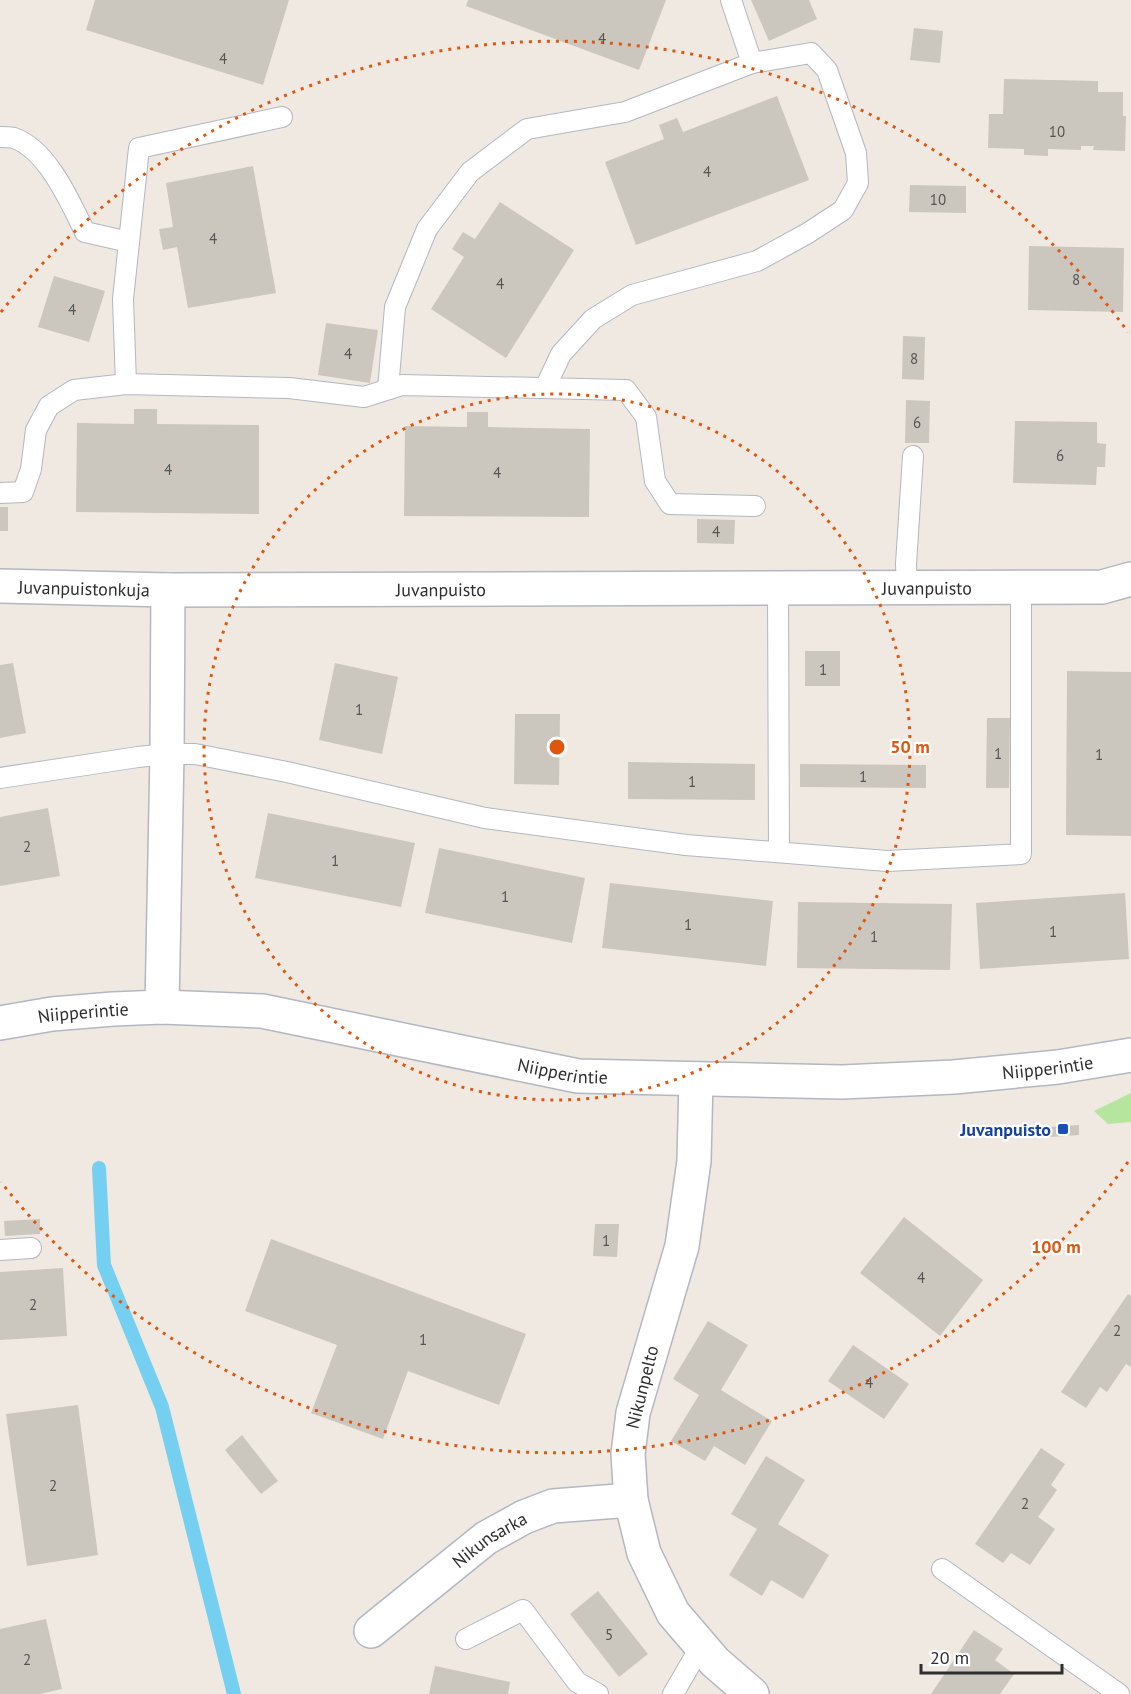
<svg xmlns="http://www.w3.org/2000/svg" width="1131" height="1694" font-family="'PT Sans',sans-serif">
<rect width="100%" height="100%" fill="#efe9e1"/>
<path fill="#b6e59e" d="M 1131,1093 L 1131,1122 L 1108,1124 L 1094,1111 Z"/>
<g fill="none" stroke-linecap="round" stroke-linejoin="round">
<path stroke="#75cff0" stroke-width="14" d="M 99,1168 L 104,1265 L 162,1407 L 234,1694"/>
</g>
<g fill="#cbc7bf">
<path d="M 95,0 L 289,0 L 263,85 L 86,30 Z"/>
<path d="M 468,0 L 666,0 L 639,70 L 466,6 Z"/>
<path d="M 751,0 L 809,0 L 817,19 L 769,41 Z"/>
<path d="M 914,28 L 943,31 L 940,63 L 910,60 Z"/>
<path d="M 1004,79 L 1098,81 L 1098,92 L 1123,92 L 1123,116 L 1126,116 L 1125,151 L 1093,150 L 1094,146 L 1081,146 L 1081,150 L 1048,149 L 1048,156 L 1024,155 L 1024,149 L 988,148 L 989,114 L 1003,114 Z"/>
<path d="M 777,96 L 809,180 L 636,245 L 605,162 L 664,139 L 659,125 L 677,118 L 683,132 Z"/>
<path d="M 253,166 L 276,293 L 188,308 L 177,247 L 163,250 L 159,229 L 173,227 L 166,183 Z"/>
<path d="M 910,185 L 966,186 L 966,213 L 909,212 Z"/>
<path d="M 500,202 L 574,250 L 506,358 L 431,309 L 464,257 L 452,249 L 463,232 L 475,239 Z"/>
<path d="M 1029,246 L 1124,248 L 1123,312 L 1028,310 Z"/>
<path d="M 54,276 L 105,291 L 89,342 L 38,327 Z"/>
<path d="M 326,323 L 378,330 L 370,383 L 318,375 Z"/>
<path d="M 903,336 L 925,337 L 924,380 L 902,379 Z"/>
<path d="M 906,400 L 930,401 L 929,443 L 905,443 Z"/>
<path d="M 134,409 L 157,409 L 157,424 L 259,425 L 259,514 L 76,512 L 77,423 L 134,424 Z"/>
<path d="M 467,412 L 488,412 L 488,427 L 590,429 L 589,517 L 404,516 L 405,426 L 467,427 Z"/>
<path d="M 1015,421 L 1097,422 L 1097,443 L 1106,444 L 1105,467 L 1097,467 L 1096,485 L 1013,483 Z"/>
<rect x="0" y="507" width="8" height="24"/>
<path d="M 697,519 L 735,520 L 734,544 L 697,543 Z"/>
<rect x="805" y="651" width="35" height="35"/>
<path d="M 13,663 L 26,733 L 0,738 L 0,665 Z"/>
<path d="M 335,663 L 398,677 L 382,754 L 319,740 Z"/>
<path d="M 1067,671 L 1131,672 L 1131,836 L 1066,835 Z"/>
<path d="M 515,714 L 560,714 L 559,785 L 514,784 Z"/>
<path d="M 987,718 L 1010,718 L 1009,788 L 986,788 Z"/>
<path d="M 628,762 L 755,764 L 755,800 L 628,799 Z"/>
<path d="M 800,764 L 926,765 L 926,788 L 800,787 Z"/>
<path d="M 48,808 L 60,876 L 0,886 L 0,817 Z"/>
<path d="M 268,813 L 415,843 L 401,907 L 255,878 Z"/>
<path d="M 439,848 L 585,878 L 572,943 L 425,913 Z"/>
<path d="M 610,883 L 773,901 L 766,966 L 602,948 Z"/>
<path d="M 1125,893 L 1129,959 L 980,969 L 976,903 Z"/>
<path d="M 798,902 L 952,904 L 950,970 L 797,968 Z"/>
<path d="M 1079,1125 L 1079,1135 L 1050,1137 L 1050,1127 Z"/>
<path d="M 904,1217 L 983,1280 L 940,1336 L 860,1273 Z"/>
<path d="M 40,1219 L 40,1234 L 5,1236 L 4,1221 Z"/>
<path d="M 595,1224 L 619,1224 L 617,1257 L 593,1256 Z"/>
<path d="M 271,1239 L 526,1334 L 499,1405 L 408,1371 L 383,1439 L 311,1413 L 337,1345 L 245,1311 Z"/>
<path d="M 63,1268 L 67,1336 L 0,1340 L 0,1272 Z"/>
<path d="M 1128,1294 L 1131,1296 L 1131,1367 L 1126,1364 L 1107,1392 L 1100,1387 L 1086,1408 L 1061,1392 Z"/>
<path d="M 708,1321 L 748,1345 L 721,1390 L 772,1421 L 745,1465 L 714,1446 L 705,1461 L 671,1441 L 699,1395 L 673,1379 Z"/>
<path d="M 853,1345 L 909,1384 L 884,1419 L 828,1381 Z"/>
<path d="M 78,1405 L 98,1555 L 27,1566 L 6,1414 Z"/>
<path d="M 242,1435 L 278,1481 L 261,1494 L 225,1450 Z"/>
<path d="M 1041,1448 L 1065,1464 L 1051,1485 L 1057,1490 L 1038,1517 L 1055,1529 L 1030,1565 L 1011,1553 L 1003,1563 L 975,1544 Z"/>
<path d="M 766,1456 L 805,1480 L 778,1524 L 829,1555 L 803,1599 L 771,1580 L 762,1596 L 729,1575 L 757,1529 L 731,1514 Z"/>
<path d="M 598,1591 L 648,1654 L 619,1677 L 570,1614 Z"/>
<path d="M 46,1619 L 62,1689 L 40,1694 L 0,1694 L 0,1629 Z"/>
<path d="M 974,1630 L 1003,1649 L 995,1660 L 1014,1674 L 1000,1694 L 931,1694 Z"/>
<path d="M 435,1666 L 510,1682 L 508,1694 L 429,1694 Z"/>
</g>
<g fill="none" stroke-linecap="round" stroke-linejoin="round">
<g stroke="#b4b7c1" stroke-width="22">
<g id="lane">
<path d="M 731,0 L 752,63"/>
<path d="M 0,137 C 4,137 10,137 14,138 C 48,150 70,202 85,232 L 129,242"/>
<path d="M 126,384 L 123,299 L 139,148 L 282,117"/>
<path d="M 388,389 L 395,307 L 427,229 L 470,172 L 527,129 L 625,112 L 752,63 L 811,53 L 827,70 L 856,153 L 858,183 L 843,210 L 808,233 L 757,261 L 632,295 L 593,319 L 561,354 L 545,388"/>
<path d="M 0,493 L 23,492 L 31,469 L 36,430 L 49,406 L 74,390 L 126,384 L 289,388 L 364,397 L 402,385 L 626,390 L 646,417 L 655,481 L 670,504 L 755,506"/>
<path d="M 778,588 L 779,852"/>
<path d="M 907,588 L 906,564 L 913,456"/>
<path d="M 0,778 L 138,757 L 167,754 L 195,754 L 287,772 L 485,818 L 686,845 L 887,861 L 1021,854 L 1021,587"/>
<path d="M 0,1250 L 31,1248"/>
<path d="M 942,1569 L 1119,1694"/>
<path d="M 466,1639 L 523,1610 L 577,1682 L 598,1694"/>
<path d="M 673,1694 L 701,1646"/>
</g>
</g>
<g stroke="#b4b7c1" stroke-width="36">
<g id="street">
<path id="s1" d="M 0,586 L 168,590 L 1102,587 L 1131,579"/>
<path d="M 162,1007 L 167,754 L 168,590"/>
<path d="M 696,1079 L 694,1161 L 682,1246 L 633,1413 L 628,1454 L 631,1500 L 644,1553 L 673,1613 L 715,1662 L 752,1694"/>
<path id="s2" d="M 371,1631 L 486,1538 L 524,1517 L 553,1506 L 631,1500"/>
</g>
</g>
<g stroke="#b4b7c1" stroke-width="36">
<g id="secondary">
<path id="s3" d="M 0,1023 L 52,1014 L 113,1009 L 162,1007 L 262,1011 L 578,1076 L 842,1082 L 954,1077 L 1058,1067 L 1131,1055"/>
</g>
</g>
<use href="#lane" stroke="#fff" stroke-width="20"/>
<use href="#street" stroke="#fff" stroke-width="33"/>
<use href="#secondary" stroke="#fff" stroke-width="33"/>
</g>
<g fill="none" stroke="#df570e" stroke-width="3" stroke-dasharray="3 6">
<circle cx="557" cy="747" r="353"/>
<path d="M1128 1162A706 706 0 0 1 1 1182M1 312A706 706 0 0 1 1128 332"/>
</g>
<rect fill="#1a4fb4" stroke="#fff" stroke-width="2" x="1057" y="1123" width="12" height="12" rx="3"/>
<g text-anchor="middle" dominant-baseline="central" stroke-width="4.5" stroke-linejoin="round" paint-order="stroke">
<g font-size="15" fill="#555452">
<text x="602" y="38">4</text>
<text x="223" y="58">4</text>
<text x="1057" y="131">10</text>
<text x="707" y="171">4</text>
<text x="938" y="199">10</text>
<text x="213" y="238">4</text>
<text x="1076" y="279">8</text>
<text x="500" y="283">4</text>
<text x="72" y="309">4</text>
<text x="348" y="353">4</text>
<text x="914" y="358">8</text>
<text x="917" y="422">6</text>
<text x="1060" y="455">6</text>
<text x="168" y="469">4</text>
<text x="497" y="472">4</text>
<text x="716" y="531">4</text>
<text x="823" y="669">1</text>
<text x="359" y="709">1</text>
<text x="998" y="753">1</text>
<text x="1099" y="754">1</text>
<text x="863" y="776">1</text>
<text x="692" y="781">1</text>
<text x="27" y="846">2</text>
<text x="335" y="860">1</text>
<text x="505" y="896">1</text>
<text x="688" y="924">1</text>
<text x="1053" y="931">1</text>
<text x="874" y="936">1</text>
<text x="606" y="1240">1</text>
<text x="921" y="1277">4</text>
<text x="33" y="1304">2</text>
<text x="1117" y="1330">2</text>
<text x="423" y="1339">1</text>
<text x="869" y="1382">4</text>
<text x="53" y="1485">2</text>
<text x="1025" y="1503">2</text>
<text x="609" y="1634">5</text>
<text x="27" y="1659">2</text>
</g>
<g font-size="18" fill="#2e2e2e" stroke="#fff">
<text stroke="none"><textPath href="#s1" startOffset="84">Juvanpuistonkuja</textPath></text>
<text stroke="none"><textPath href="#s1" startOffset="927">Juvanpuisto</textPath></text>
<text stroke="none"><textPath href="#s1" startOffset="441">Juvanpuisto</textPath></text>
<text stroke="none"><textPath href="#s3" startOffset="84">Niipperintie</textPath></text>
<text stroke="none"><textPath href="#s3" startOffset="1056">Niipperintie</textPath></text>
<text stroke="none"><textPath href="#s3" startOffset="570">Niipperintie</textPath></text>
<text transform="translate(642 1387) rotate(-76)">Nikunpelto</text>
<text stroke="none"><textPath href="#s2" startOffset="150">Nikunsarka</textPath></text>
</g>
<g font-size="18" font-weight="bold" fill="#164399" stroke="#fff" text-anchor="end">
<text x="1051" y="1129">Juvanpuisto</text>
</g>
</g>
<circle cx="557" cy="747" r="9" fill="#df570e" stroke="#fff" stroke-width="3"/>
<g font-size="18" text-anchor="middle" font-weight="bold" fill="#df570e" stroke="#fff" stroke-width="4.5" stroke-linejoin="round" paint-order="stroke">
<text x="910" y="753">50 m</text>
<text x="1056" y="1253">100 m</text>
</g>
<path d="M921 1664v9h141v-9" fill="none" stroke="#2e2e2e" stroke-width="3"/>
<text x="930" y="1664" font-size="18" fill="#2e2e2e" stroke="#ffffff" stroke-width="4.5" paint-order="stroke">20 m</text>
</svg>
